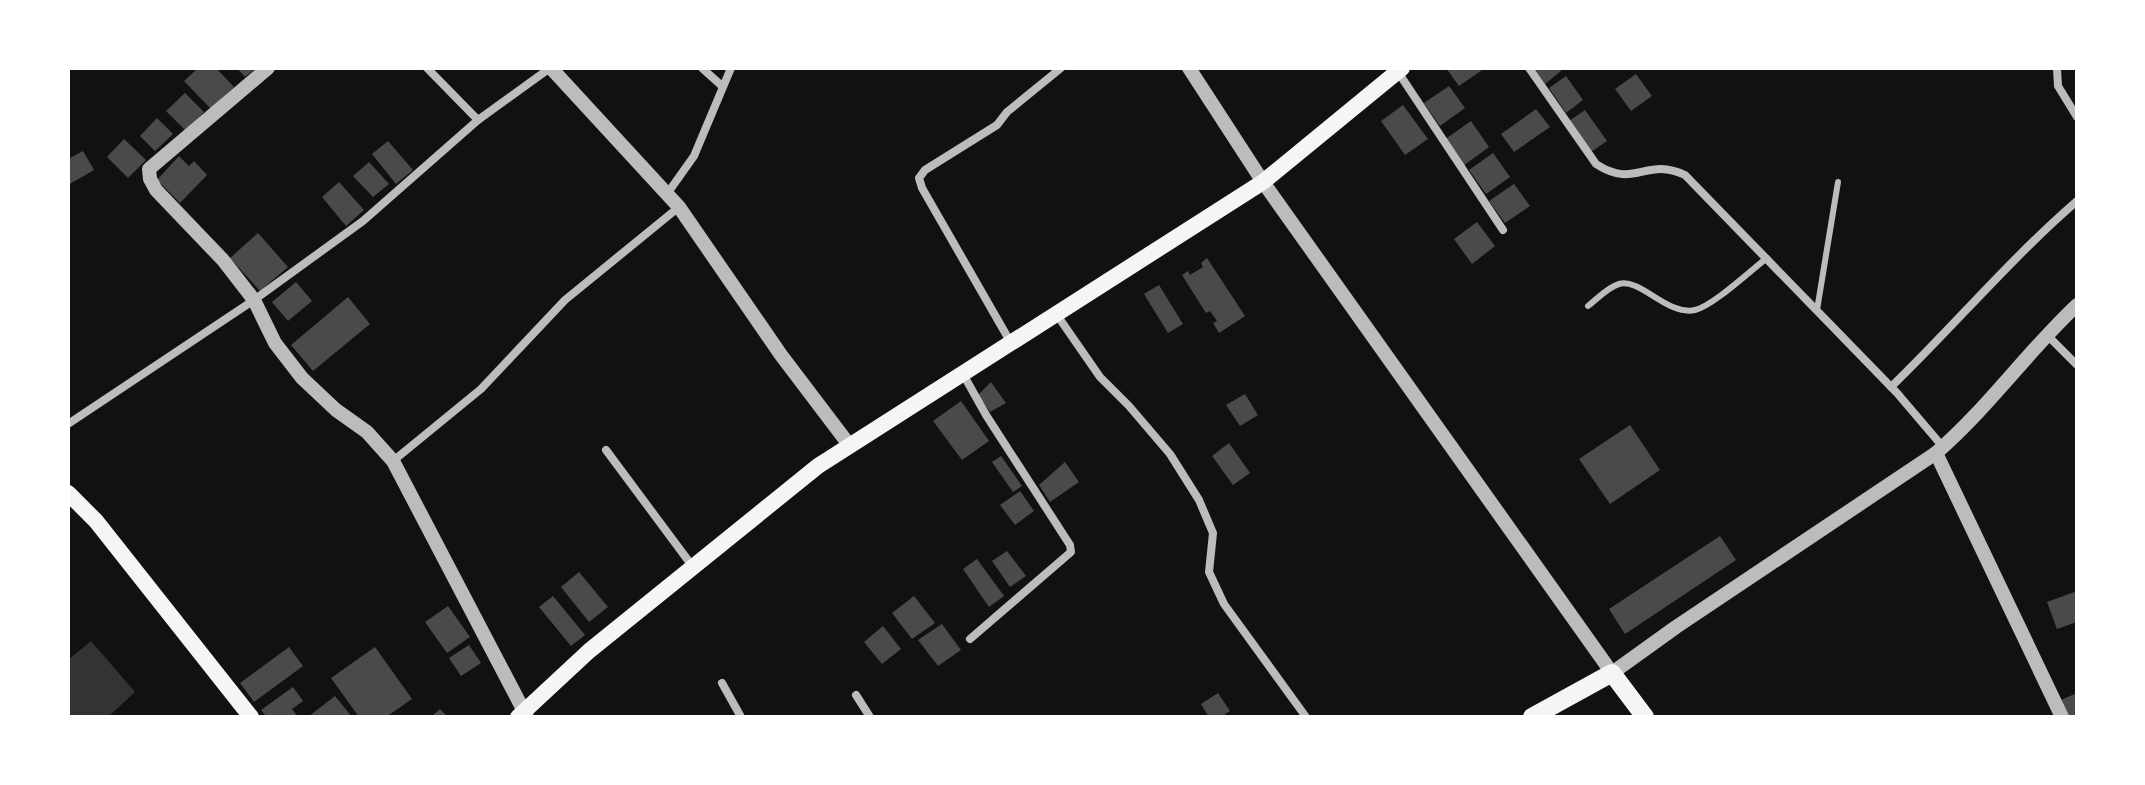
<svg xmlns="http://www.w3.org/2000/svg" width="2145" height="785" font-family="Poppins,sans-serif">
<rect width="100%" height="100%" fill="#111"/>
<path fill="#333" d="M 91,641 L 135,692 L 108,717 L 68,717 L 68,660 Z"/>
<g fill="#4a4a4a">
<path d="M 198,68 L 216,68 L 234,87 L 211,109 L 184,81 Z"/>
<path d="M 237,68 L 256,68 L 245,77 Z"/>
<path d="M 1446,68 L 1485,68 L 1459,86 Z"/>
<path d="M 1534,68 L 1559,68 L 1561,71 L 1545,84 Z"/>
<path d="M 1636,74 L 1652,96 L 1631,111 L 1615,89 Z"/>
<path d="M 1566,76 L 1583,100 L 1566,113 L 1549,88 Z"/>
<path d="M 1449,86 L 1465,108 L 1440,126 L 1424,103 Z"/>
<path d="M 185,93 L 204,112 L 186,131 L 166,111 Z"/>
<path d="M 1403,105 L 1428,139 L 1405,155 L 1381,121 Z"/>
<path d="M 1536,109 L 1550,127 L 1514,152 L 1501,134 Z"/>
<path d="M 1585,110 L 1607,141 L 1591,152 L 1569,121 Z"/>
<path d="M 157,118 L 173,134 L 155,151 L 140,136 Z"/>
<path d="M 1471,121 L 1489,147 L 1463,166 L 1444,140 Z"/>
<path d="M 124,139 L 146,160 L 128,178 L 107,157 Z"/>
<path d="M 388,141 L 413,170 L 396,184 L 372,154 Z"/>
<path d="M 83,151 L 94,170 L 68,185 L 68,159 Z"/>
<path d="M 1493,153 L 1510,177 L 1486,194 L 1469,170 Z"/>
<path d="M 179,156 L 189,166 L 194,161 L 207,175 L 180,203 L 157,180 Z"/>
<path d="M 369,162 L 389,184 L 373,197 L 353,176 Z"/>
<path d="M 339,182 L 364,210 L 346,226 L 322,197 Z"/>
<path d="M 1514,184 L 1530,206 L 1505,223 L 1489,201 Z"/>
<path d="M 1477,222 L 1495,246 L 1472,264 L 1454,239 Z"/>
<path d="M 258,233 L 288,267 L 260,291 L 230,258 Z"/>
<path d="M 1207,258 L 1245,316 L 1219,333 L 1213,323 L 1217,321 L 1210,311 L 1206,313 L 1182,275 L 1188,271 L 1190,275 L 1203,267 L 1201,263 Z"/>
<path d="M 296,282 L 312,301 L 288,321 L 272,302 Z"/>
<path d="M 1159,285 L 1183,324 L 1168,333 L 1144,294 Z"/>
<path d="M 348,297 L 370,324 L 313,371 L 291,345 Z"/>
<path d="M 991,382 L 1006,403 L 990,412 L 978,395 Z"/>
<path d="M 1245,394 L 1258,415 L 1240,426 L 1226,405 Z"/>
<path d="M 961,401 L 989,441 L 962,460 L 933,421 Z"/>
<path d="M 1630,425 L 1660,470 L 1610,504 L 1579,459 Z"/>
<path d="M 1229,443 L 1250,473 L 1233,485 L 1212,456 Z"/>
<path d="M 1001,456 L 1022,486 L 1013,492 L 992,462 Z"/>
<path d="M 1065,462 L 1079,482 L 1050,502 L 1039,485 Z"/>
<path d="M 1020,491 L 1034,511 L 1015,525 L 1000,505 Z"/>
<path d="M 1720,536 L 1736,560 L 1625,634 L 1609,609 Z"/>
<path d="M 1007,551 L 1026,576 L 1010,587 L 992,561 Z"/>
<path d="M 977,559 L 1004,596 L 989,607 L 963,569 Z"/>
<path d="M 579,572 L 608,607 L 589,622 L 561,587 Z"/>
<path d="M 2077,591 L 2077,622 L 2057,629 L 2047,602 Z"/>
<path d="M 553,596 L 585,635 L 571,646 L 539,607 Z"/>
<path d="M 914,596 L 935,623 L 912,639 L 892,613 Z"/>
<path d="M 448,606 L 470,637 L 447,653 L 425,622 Z"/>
<path d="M 942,624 L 961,650 L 938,666 L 918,640 Z"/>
<path d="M 883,626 L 901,649 L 882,664 L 864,642 Z"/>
<path d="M 469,645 L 481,663 L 461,676 L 449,658 Z"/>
<path d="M 289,647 L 303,666 L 254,702 L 240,683 Z"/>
<path d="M 375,647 L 412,699 L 386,717 L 359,717 L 331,678 Z"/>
<path d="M 293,687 L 303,701 L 292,709 L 298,717 L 267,717 L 261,710 Z"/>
<path d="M 1218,693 L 1230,711 L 1225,714 L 1227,717 L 1209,717 L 1201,704 Z"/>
<path d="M 2077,693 L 2077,717 L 2069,717 L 2061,700 Z"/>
<path d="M 335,696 L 352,717 L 308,717 Z"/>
<path d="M 440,709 L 448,717 L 431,717 Z"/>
</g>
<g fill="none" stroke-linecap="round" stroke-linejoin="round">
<g stroke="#bcbcbc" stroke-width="6">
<path d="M 1588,306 C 1597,299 1608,287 1619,284 C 1641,278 1667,316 1695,310 C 1713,306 1751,270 1767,258"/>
<path d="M 1817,310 L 1838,182"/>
</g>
<g stroke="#bcbcbc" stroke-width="8">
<path d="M 702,68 L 722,86"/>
<path d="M 1529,68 L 1596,164 C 1636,190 1645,156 1685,175 L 1897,393 L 1943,447"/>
<path d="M 2057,68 L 2058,86 L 2077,117"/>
<path d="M 1398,72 L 1503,230"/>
<path d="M 478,120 L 550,68"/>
<path d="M 667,194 L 694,156 L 731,68"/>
<path d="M 1057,315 L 1100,377 L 1129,406 L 1170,454 L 1199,500 L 1213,533 L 1209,572 L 1224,604 L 1306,717"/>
<path d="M 2047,335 L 2077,365"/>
<path d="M 1011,343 L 922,188 L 919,178 L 925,170 L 997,125 L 1007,112 L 1061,68"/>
<path d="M 963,374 L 986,415 L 1070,545 L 1071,552 L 970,639"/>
<path d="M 1891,387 C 1954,326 2010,259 2077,201"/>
<path d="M 68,424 L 254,300 L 363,221 L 478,120 L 427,68"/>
<path d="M 606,450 L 693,567"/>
<path d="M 393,461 L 481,389 L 565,300 L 679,207"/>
<path d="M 722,683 L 741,717"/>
<path d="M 856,695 L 870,717"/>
</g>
<g stroke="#bcbcbc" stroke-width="14">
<path d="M 268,68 L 149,169 L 150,179 L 156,190 L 223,260 L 254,300 L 275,343 L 302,378 L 336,410 L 367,432 L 393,461 L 527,717"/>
<path d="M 551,68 L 679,207 L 781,355 L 850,446"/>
<path d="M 1189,68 L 1263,182 L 1612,673 L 1676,627 L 1936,453 C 1988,408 2027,352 2077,305"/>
<path d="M 1936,453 L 2062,717"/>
</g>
<g stroke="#f5f5f5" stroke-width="16">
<path d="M 68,493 L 96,521 L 251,717"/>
<path d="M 518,717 L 589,651 L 818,466 L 1263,182 L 1402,68"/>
</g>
<path stroke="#f5f5f5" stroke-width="18" d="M 1532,717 L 1612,673 L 1645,717"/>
</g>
<rect width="2145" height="785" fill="none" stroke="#ffffff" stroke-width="140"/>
</svg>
